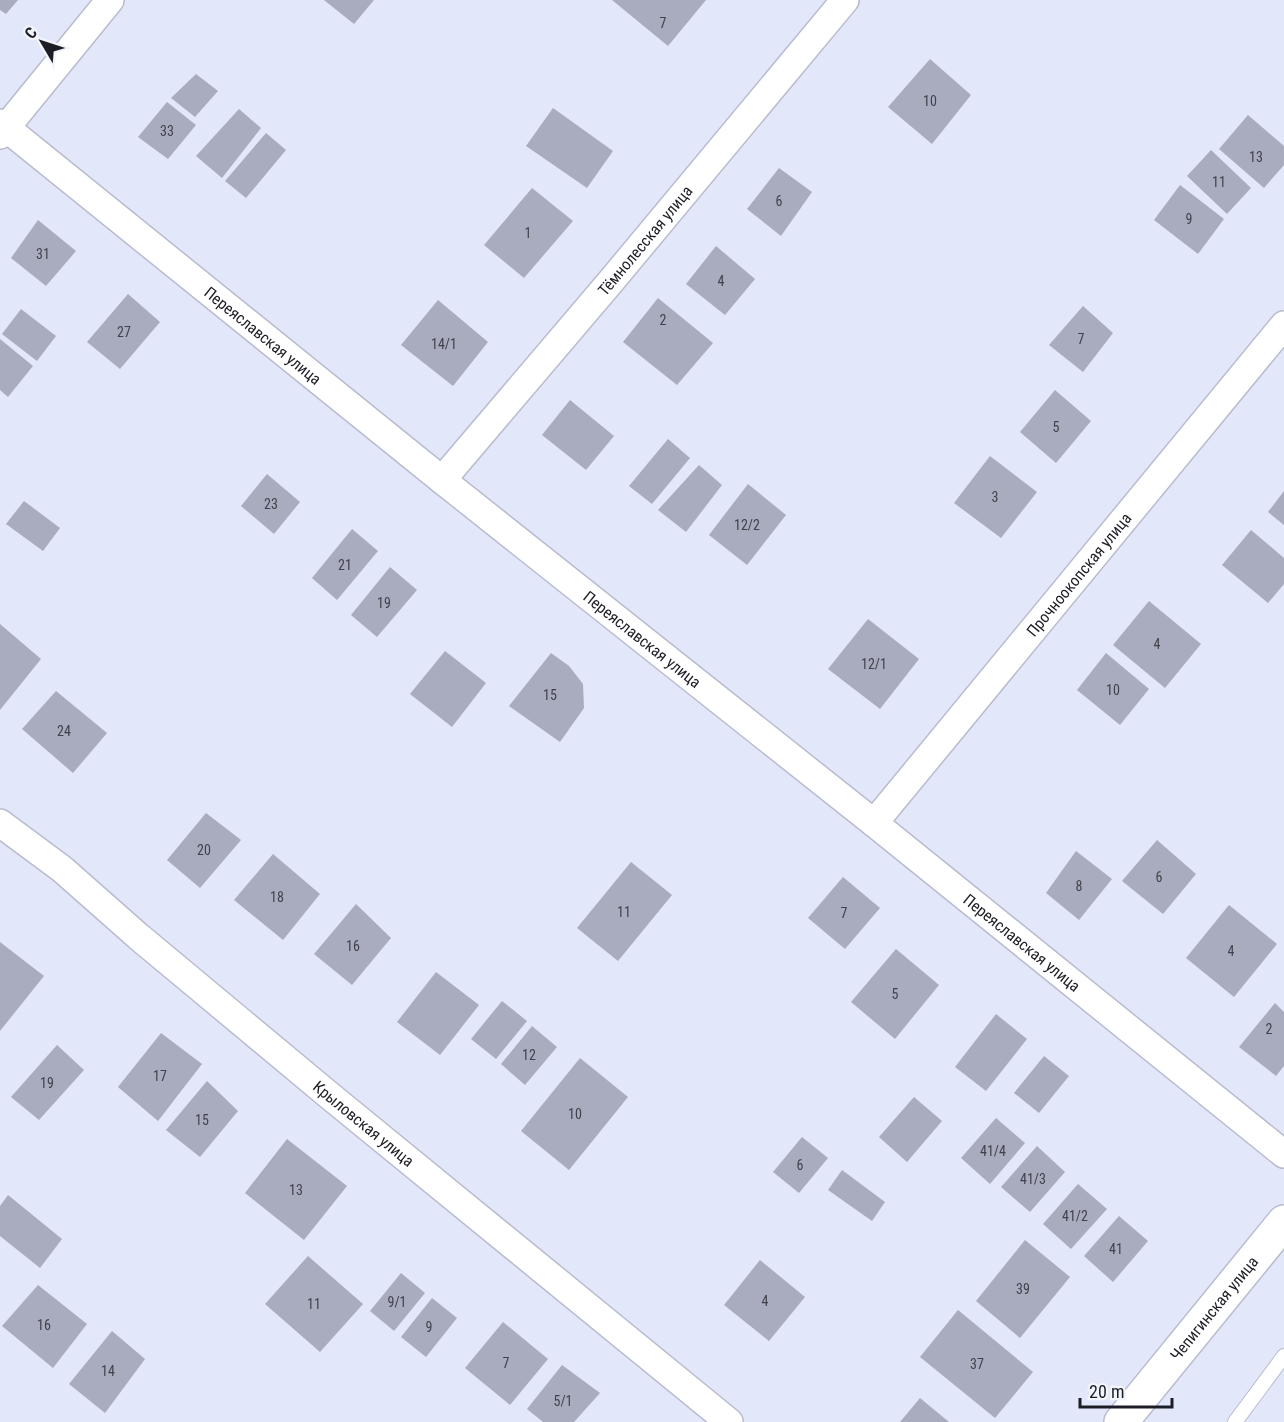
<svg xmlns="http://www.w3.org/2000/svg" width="1284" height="1422" font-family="'Roboto Condensed',sans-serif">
<rect width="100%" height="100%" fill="#e3e7fa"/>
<g fill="#a8acbe">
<path d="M 0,0 L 18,0 L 6,14 L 0,10 Z"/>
<path d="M 324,0 L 374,0 L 354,24 Z"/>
<path d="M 612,0 L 706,0 L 668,46 Z"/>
<path d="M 930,59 L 971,95 L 932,144 L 888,107 Z"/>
<path d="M 196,74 L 218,91 L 195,117 L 171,98 Z"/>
<path d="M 167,102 L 196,125 L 168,159 L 138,137 Z"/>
<path d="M 553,108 L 613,151 L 587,188 L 526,146 Z"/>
<path d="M 239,109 L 261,128 L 222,178 L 196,156 Z"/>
<path d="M 1248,115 L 1284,146 L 1284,165 L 1264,188 L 1219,149 Z"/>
<path d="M 266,133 L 286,150 L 246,198 L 225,181 Z"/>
<path d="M 1211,150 L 1251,188 L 1227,214 L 1187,176 Z"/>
<path d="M 779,168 L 812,192 L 781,236 L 747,209 Z"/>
<path d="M 1180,185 L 1224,219 L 1198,254 L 1154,220 Z"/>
<path d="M 532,188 L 573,221 L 524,278 L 484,245 Z"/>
<path d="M 38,220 L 76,251 L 46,286 L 11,258 Z"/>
<path d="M 716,246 L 755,279 L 725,315 L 686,284 Z"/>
<path d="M 128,294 L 160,322 L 120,369 L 87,342 Z"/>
<path d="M 658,298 L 713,343 L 677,385 L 623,342 Z"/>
<path d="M 438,300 L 488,342 L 453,386 L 401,345 Z"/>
<path d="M 1083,306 L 1113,333 L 1083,372 L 1049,345 Z"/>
<path d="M 21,309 L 56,336 L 37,361 L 2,334 Z"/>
<path d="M 0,339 L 33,366 L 8,397 L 0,390 Z"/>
<path d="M 1055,390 L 1091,421 L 1056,463 L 1020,432 Z"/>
<path d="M 570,400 L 614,436 L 586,470 L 542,435 Z"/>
<path d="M 668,439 L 690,458 L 652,504 L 629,486 Z"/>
<path d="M 990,456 L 1037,492 L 1001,538 L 954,503 Z"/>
<path d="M 699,465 L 722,485 L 686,532 L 658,510 Z"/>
<path d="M 267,474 L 300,502 L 274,534 L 241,506 Z"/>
<path d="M 748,484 L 786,515 L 747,565 L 709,535 Z"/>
<path d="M 1284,491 L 1284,525 L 1268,512 Z"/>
<path d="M 24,501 L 60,528 L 43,551 L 6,524 Z"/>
<path d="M 352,529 L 378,551 L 337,600 L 312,578 Z"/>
<path d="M 1251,530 L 1284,558 L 1284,584 L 1268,603 L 1222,565 Z"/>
<path d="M 390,567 L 417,590 L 377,637 L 351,615 Z"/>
<path d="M 1149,601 L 1201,644 L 1165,688 L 1113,645 Z"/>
<path d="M 868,619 L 919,659 L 880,709 L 828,669 Z"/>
<path d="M 0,624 L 41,659 L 0,710 Z"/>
<path d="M 445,651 L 486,683 L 452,727 L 410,694 Z"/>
<path d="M 551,653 L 569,666 L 583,684 L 584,708 L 560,742 L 509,706 Z"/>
<path d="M 1106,653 L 1149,689 L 1120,725 L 1077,690 Z"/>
<path d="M 56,691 L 107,733 L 73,773 L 22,729 Z"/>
<path d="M 206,813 L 241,840 L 200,888 L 167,860 Z"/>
<path d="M 1157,840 L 1196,874 L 1163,914 L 1122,881 Z"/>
<path d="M 1076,851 L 1112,879 L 1079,920 L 1046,893 Z"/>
<path d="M 273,854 L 320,894 L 283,940 L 234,900 Z"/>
<path d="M 631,862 L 672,895 L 618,961 L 577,928 Z"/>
<path d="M 843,877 L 880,908 L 845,949 L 808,918 Z"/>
<path d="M 356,904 L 391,938 L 352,985 L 314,954 Z"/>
<path d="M 1229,905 L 1277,944 L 1234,997 L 1186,958 Z"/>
<path d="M 0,942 L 44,976 L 0,1031 Z"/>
<path d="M 896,949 L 939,985 L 895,1039 L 851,1002 Z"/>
<path d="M 436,972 L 479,1005 L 440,1055 L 397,1022 Z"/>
<path d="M 502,1001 L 527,1021 L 496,1059 L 471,1039 Z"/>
<path d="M 1275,1003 L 1284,1012 L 1284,1066 L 1276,1076 L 1239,1047 Z"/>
<path d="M 996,1014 L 1027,1039 L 986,1091 L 955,1067 Z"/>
<path d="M 532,1026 L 557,1047 L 525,1085 L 501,1064 Z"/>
<path d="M 161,1033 L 202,1064 L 158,1121 L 118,1087 Z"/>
<path d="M 57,1045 L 84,1070 L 39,1120 L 11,1097 Z"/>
<path d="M 1044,1056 L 1069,1076 L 1039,1113 L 1014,1093 Z"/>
<path d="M 580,1058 L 628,1097 L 569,1170 L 521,1131 Z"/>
<path d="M 207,1081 L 238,1111 L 200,1157 L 166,1130 Z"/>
<path d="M 914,1097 L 942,1121 L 907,1162 L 879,1137 Z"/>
<path d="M 996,1118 L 1025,1143 L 990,1184 L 961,1158 Z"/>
<path d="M 802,1137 L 828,1158 L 799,1193 L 773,1172 Z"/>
<path d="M 287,1139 L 347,1186 L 304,1240 L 245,1193 Z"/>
<path d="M 1037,1146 L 1065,1172 L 1030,1212 L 1001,1187 Z"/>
<path d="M 842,1170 L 885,1202 L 872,1221 L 828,1190 Z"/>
<path d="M 1078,1184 L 1107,1209 L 1071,1249 L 1043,1224 Z"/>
<path d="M 8,1195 L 62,1239 L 40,1268 L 0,1236 L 0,1206 Z"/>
<path d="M 1119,1216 L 1148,1241 L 1113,1282 L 1084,1256 Z"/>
<path d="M 1025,1240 L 1070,1277 L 1020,1338 L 976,1301 Z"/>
<path d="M 308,1256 L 363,1304 L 320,1352 L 265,1304 Z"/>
<path d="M 760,1260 L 805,1297 L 769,1341 L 724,1305 Z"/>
<path d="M 401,1273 L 425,1293 L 394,1331 L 370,1311 Z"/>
<path d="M 38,1285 L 87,1324 L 53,1368 L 2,1326 Z"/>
<path d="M 432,1298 L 457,1318 L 426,1357 L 401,1337 Z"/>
<path d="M 958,1310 L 1033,1372 L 995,1418 L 920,1357 Z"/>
<path d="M 503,1322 L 548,1359 L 510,1405 L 465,1368 Z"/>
<path d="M 112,1331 L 145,1359 L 105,1413 L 69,1384 Z"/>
<path d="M 562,1365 L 600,1393 L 574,1422 L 543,1422 L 527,1409 Z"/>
<path d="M 920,1398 L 949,1422 L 900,1422 Z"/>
</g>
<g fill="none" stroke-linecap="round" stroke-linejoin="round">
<g stroke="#b8bcce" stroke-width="16">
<path id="service" d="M 1235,1422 L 1284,1356"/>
</g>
<g stroke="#b8bcce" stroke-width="30">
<g id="minor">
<path id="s1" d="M 0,123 L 442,480 L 874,823 L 1284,1154"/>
<path d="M 0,135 L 110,0"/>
<path id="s2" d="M 442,480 L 612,280 L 845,0"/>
<path id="s3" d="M 0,823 L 62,869 L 139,937 L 330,1096 L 729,1422"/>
<path id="s4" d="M 874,823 L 1284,325"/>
</g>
</g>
<g stroke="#b8bcce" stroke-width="36">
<g id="tertiary">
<path id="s5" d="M 1121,1422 L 1284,1222"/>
</g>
</g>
<use href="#service" stroke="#fff" stroke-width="14"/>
<use href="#minor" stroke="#fff" stroke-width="27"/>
<use href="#tertiary" stroke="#fff" stroke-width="33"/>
</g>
<g text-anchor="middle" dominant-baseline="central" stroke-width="5" stroke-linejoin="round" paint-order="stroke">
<g font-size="14" fill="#40424b">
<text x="663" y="23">7</text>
<text x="930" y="101">10</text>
<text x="167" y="131">33</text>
<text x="1256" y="157">13</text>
<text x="1219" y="182">11</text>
<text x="779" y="201">6</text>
<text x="1189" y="219">9</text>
<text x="528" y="233">1</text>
<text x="43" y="254">31</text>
<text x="721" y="281">4</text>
<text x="663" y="320">2</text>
<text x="124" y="332">27</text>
<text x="1081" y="339">7</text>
<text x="444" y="344">14/1</text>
<text x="1056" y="427">5</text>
<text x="995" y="497">3</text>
<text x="271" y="504">23</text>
<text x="747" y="525">12/2</text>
<text x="345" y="565">21</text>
<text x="384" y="603">19</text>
<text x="1157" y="644">4</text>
<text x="874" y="664">12/1</text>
<text x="1113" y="690">10</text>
<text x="550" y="695">15</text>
<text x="64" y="731">24</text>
<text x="204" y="850">20</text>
<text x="1159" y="877">6</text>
<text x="1079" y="886">8</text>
<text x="277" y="897">18</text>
<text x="624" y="912">11</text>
<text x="844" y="913">7</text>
<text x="353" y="946">16</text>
<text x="1231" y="951">4</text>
<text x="895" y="994">5</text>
<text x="1269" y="1029">2</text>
<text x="529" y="1055">12</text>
<text x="160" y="1076">17</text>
<text x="47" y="1083">19</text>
<text x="575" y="1114">10</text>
<text x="202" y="1120">15</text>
<text x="993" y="1151">41/4</text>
<text x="800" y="1165">6</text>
<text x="1033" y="1179">41/3</text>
<text x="296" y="1190">13</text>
<text x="1075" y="1216">41/2</text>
<text x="1116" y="1249">41</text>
<text x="1023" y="1289">39</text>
<text x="765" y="1301">4</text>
<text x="397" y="1302">9/1</text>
<text x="314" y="1304">11</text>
<text x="44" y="1325">16</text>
<text x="429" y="1327">9</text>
<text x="506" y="1363">7</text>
<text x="977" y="1364">37</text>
<text x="108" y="1371">14</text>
<text x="563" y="1401">5/1</text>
</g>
<g font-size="16" fill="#1d1e25" stroke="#f3f5fc">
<text stroke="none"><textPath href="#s2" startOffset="314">Тёмнолесская улица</textPath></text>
<text stroke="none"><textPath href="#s1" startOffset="338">Переяславская улица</textPath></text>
<text stroke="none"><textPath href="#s4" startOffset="322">Прочноокопская улица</textPath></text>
<text stroke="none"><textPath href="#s1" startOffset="824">Переяславская улица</textPath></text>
<text stroke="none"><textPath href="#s1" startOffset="1310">Переяславская улица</textPath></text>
<text stroke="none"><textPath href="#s3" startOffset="472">Крыловская улица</textPath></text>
<text stroke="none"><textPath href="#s5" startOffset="147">Чепигинская улица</textPath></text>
</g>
</g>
<g transform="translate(42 42) rotate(309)" stroke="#f3f5fc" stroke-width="4.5" paint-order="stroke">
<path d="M0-4.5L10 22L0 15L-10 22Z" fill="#1d1e25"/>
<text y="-9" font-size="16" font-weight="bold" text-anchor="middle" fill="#1d1e25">С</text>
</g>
<path d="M1080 1398v9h92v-9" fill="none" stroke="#1d1e25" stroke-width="3"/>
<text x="1089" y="1398" font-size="18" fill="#1d1e25" stroke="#f3f5fc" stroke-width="4.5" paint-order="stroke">20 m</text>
</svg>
